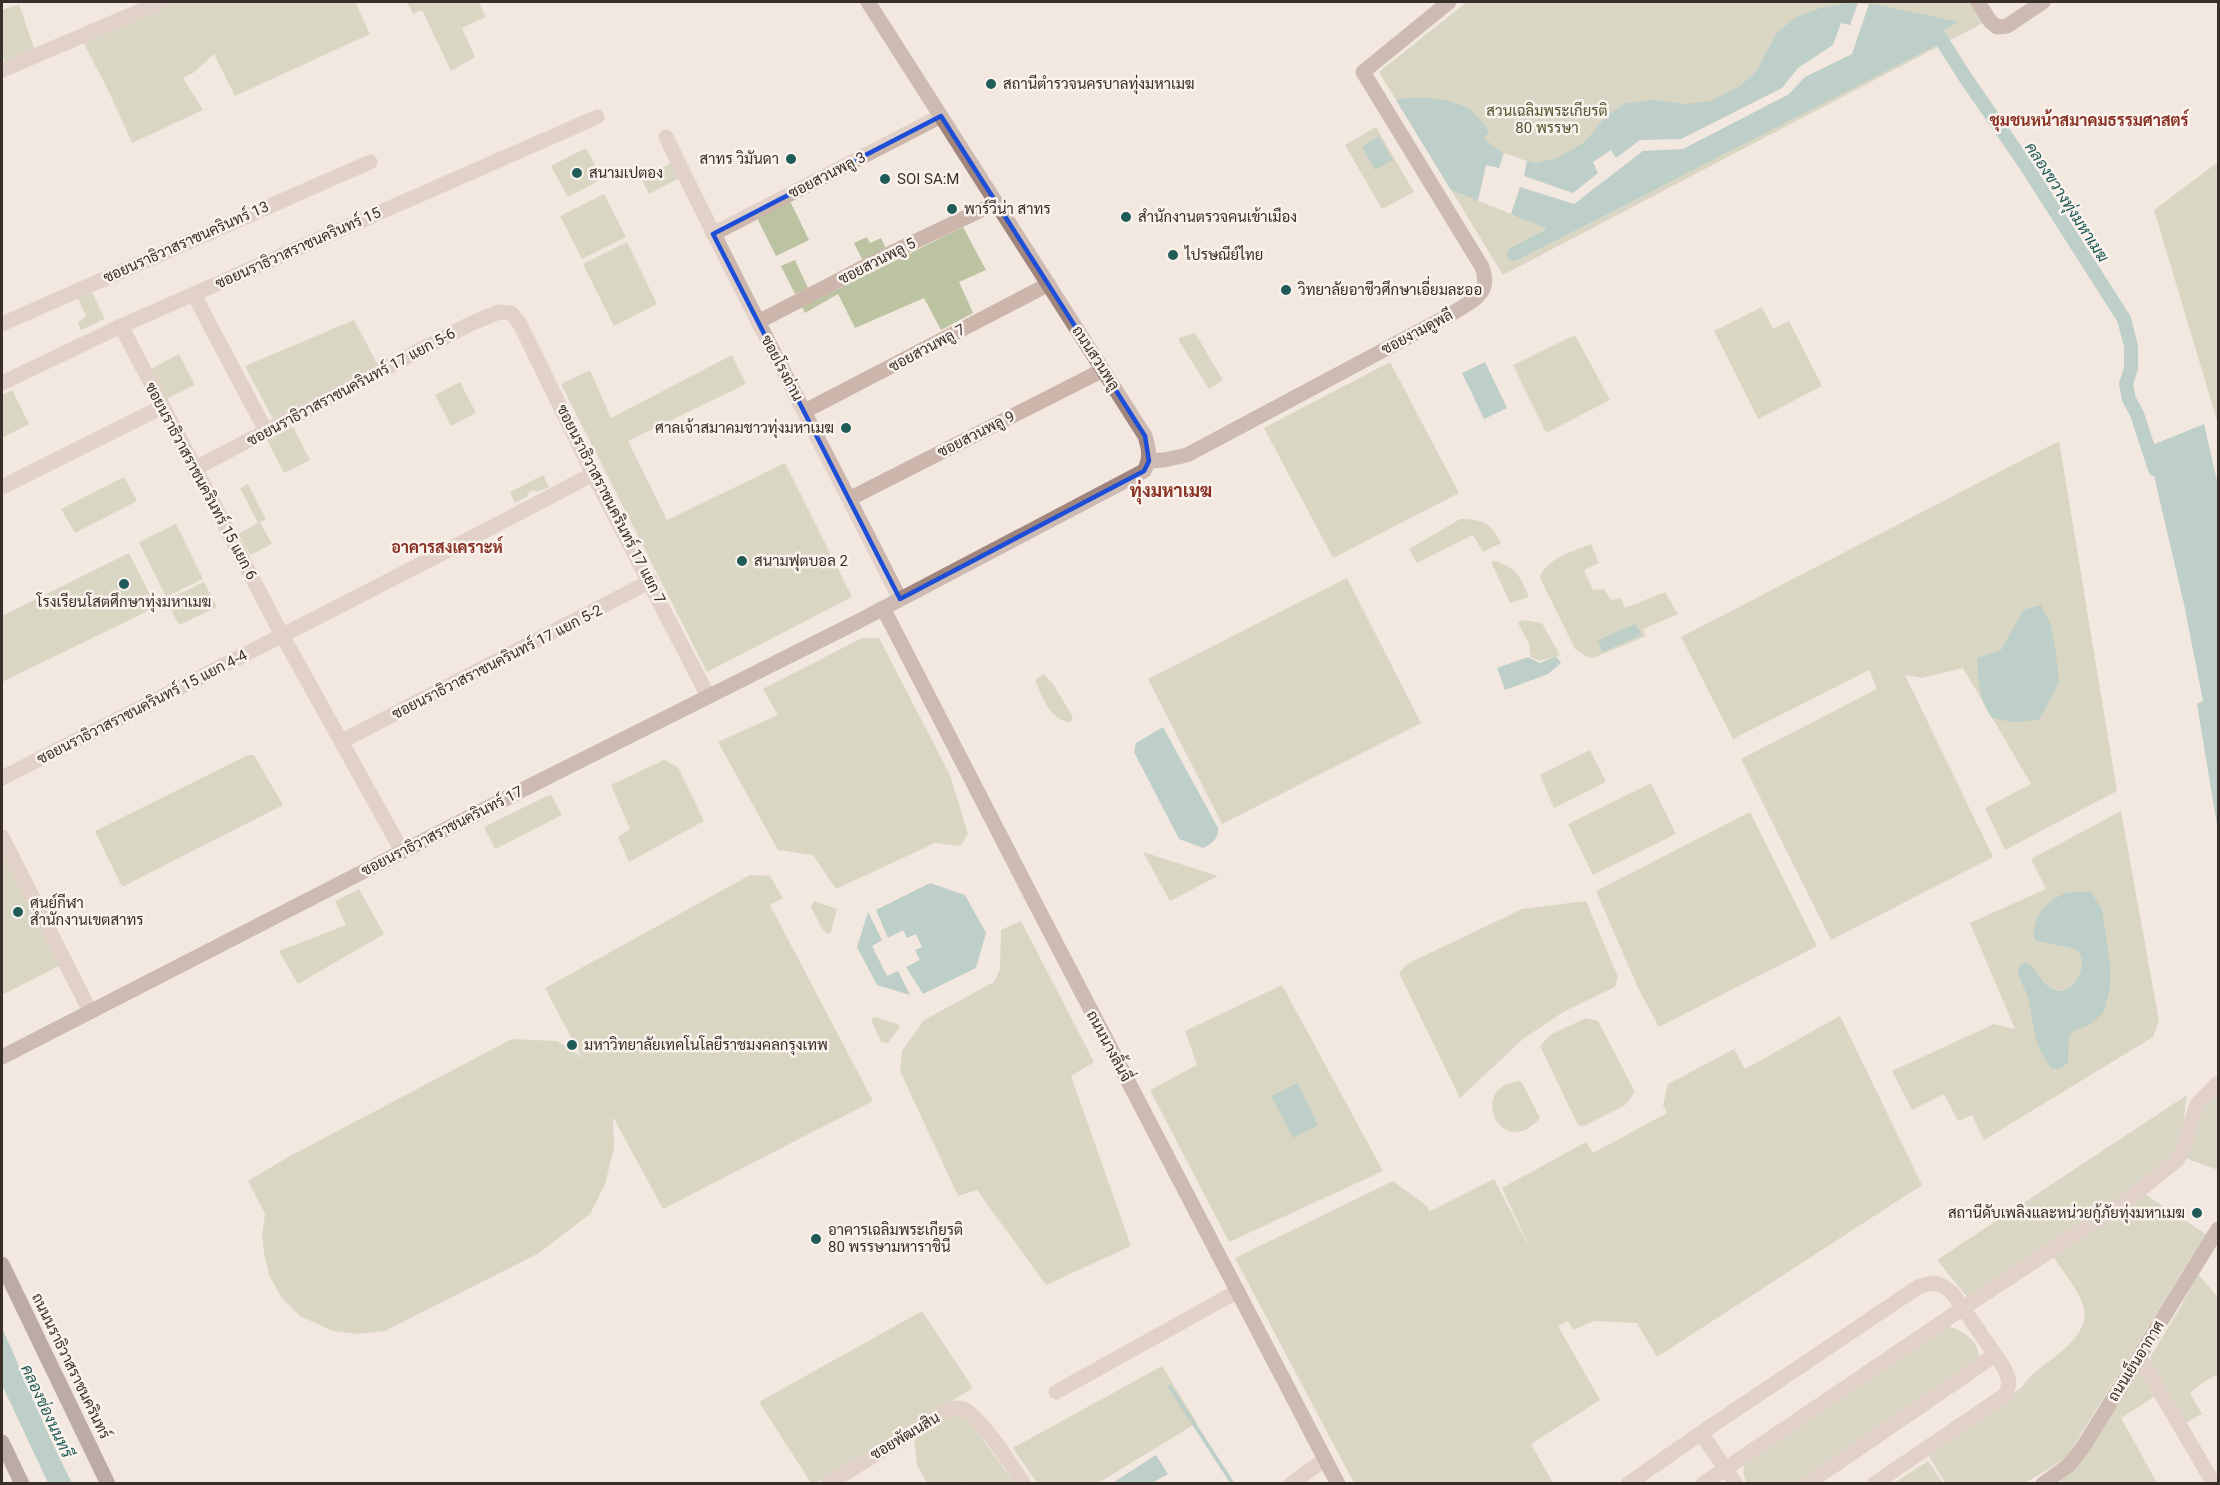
<svg xmlns="http://www.w3.org/2000/svg" width="2220" height="1485" font-family="Roboto,Sarabun,sans-serif">
<rect width="100%" height="100%" fill="#f3e8e0"/>
<g fill="#bbc3a0">
<path d="M 172,2 L 355,2 L 370,34 L 235,96 L 214,54 L 193,73 L 183,78 L 203,110 L 132,143 L 109,92 L 81,38 Z"/>
<path d="M 407,2 L 479,2 L 486,17 L 462,28 L 475,57 L 451,71 L 422,10 L 413,14 Z"/>
<path d="M 1467,2 L 1970,2 L 1985,22 L 1503,275 L 1379,72 Z"/>
<path d="M 19,4 L 35,51 L 5,63 L 2,51 L 2,10 Z"/>
<path d="M 1376,127 L 1414,192 L 1382,209 L 1345,145 Z"/>
<path d="M 586,148 L 602,179 L 568,197 L 551,166 Z"/>
<path d="M 673,162 L 680,178 L 649,194 L 641,178 Z"/>
<path d="M 2218,162 L 2218,424 L 2154,210 Z"/>
<path d="M 604,194 L 626,237 L 582,259 L 560,216 Z"/>
<path d="M 790,201 L 809,240 L 776,256 L 757,218 Z"/>
<path d="M 963,227 L 986,270 L 959,282 L 973,313 L 941,330 L 924,298 L 855,328 L 838,294 L 805,313 L 802,307 Z"/>
<path d="M 867,237 L 870,243 L 881,238 L 886,249 L 863,261 L 854,243 Z"/>
<path d="M 627,242 L 657,304 L 614,326 L 583,264 Z"/>
<path d="M 795,260 L 808,288 L 795,294 L 781,266 Z"/>
<path d="M 90,288 L 105,319 L 81,330 L 78,322 L 86,316 L 76,294 Z"/>
<path d="M 1762,307 L 1773,329 L 1789,321 L 1822,386 L 1758,419 L 1714,331 Z"/>
<path d="M 354,320 L 378,365 L 273,419 L 245,366 Z"/>
<path d="M 1195,333 L 1223,380 L 1209,389 L 1179,341 L 1179,338 Z"/>
<path d="M 1575,335 L 1610,400 L 1546,433 L 1513,365 Z"/>
<path d="M 179,354 L 195,385 L 166,399 L 151,369 Z"/>
<path d="M 732,355 L 746,384 L 628,441 L 667,520 L 785,463 L 852,597 L 707,672 L 561,384 L 590,370 L 611,418 Z"/>
<path d="M 1390,362 L 1459,493 L 1333,558 L 1264,428 Z"/>
<path d="M 460,382 L 476,413 L 451,426 L 435,395 Z"/>
<path d="M 12,390 L 29,424 L 2,438 L 2,395 Z"/>
<path d="M 293,427 L 310,460 L 284,473 L 267,440 Z"/>
<path d="M 2059,441 L 2117,791 L 2005,850 L 1985,808 L 2031,784 L 1963,668 L 1922,678 L 1905,675 L 1993,857 L 1831,940 L 1741,759 L 1877,689 L 1869,670 L 1733,739 L 1681,637 Z"/>
<path d="M 543,475 L 549,487 L 537,492 L 533,490 L 527,493 L 528,496 L 515,503 L 510,492 Z"/>
<path d="M 124,477 L 137,501 L 75,533 L 61,509 Z"/>
<path d="M 248,484 L 266,519 L 260,522 L 272,544 L 250,555 L 238,534 L 258,523 L 240,488 Z"/>
<path d="M 1460,519 C 1483,519 1490,523 1501,543 L 1483,552 L 1473,535 L 1417,563 L 1409,549 Z"/>
<path d="M 176,524 L 203,579 L 166,597 L 139,542 Z"/>
<path d="M 1591,544 L 1599,563 L 1584,570 L 1593,590 L 1604,589 L 1611,600 L 1621,598 L 1625,608 L 1665,592 L 1678,614 L 1643,629 L 1646,636 L 1593,658 L 1587,657 L 1575,649 L 1540,578 C 1544,559 1575,551 1591,544 Z"/>
<path d="M 129,553 L 156,607 L 2,682 L 2,616 Z"/>
<path d="M 1497,561 C 1518,570 1520,576 1529,597 L 1510,603 L 1491,562 Z"/>
<path d="M 1347,578 L 1421,723 L 1222,824 L 1148,679 Z"/>
<path d="M 204,582 L 217,607 L 179,625 L 166,600 Z"/>
<path d="M 1522,620 L 1542,623 L 1560,655 L 1539,661 L 1531,657 L 1529,644 L 1518,623 Z"/>
<path d="M 862,638 L 879,638 L 950,775 L 968,834 L 960,846 L 935,843 L 836,889 L 813,855 L 778,850 L 718,742 L 778,715 L 763,689 Z"/>
<path d="M 1044,674 L 1053,684 L 1073,717 L 1070,722 C 1050,721 1042,696 1035,680 Z"/>
<path d="M 1590,750 L 1606,782 L 1554,808 L 1540,775 Z"/>
<path d="M 248,755 L 254,755 L 283,805 L 122,887 L 95,831 Z"/>
<path d="M 664,760 L 678,767 L 704,821 L 629,862 L 618,837 L 630,829 L 611,785 Z"/>
<path d="M 1651,783 L 1676,834 L 1593,875 L 1568,824 Z"/>
<path d="M 551,794 L 562,815 L 495,849 L 484,827 Z"/>
<path d="M 2121,811 L 2159,1021 L 2153,1037 L 1984,1140 L 1972,1115 L 1958,1121 L 1944,1094 L 1912,1110 L 1892,1071 L 1994,1024 L 2015,1029 L 1970,923 L 2046,889 L 2031,859 Z"/>
<path d="M 1750,812 L 1817,946 L 1659,1027 L 1638,988 L 1596,891 Z"/>
<path d="M 2,846 L 61,965 L 2,995 Z"/>
<path d="M 1143,852 L 1218,876 L 1170,901 Z"/>
<path d="M 750,875 L 770,876 L 783,898 L 770,905 L 873,1101 L 663,1209 L 613,1117 L 614,1148 L 605,1184 L 590,1214 L 539,1253 L 385,1331 L 359,1334 L 333,1331 L 300,1316 L 281,1297 L 269,1275 L 264,1253 L 262,1235 L 265,1214 L 248,1181 L 290,1156 L 512,1039 L 557,1041 L 578,1054 L 583,1060 L 545,988 Z"/>
<path d="M 359,889 L 384,934 L 298,984 L 279,951 L 346,925 L 335,901 Z"/>
<path d="M 814,901 L 837,909 L 831,932 L 829,934 L 823,931 L 811,907 Z"/>
<path d="M 1586,901 L 1618,977 L 1615,987 L 1565,1011 L 1523,1039 L 1460,1098 L 1399,973 L 1407,964 L 1522,909 Z"/>
<path d="M 1021,921 L 1094,1062 L 1071,1076 L 1131,1246 L 1046,1285 L 977,1190 L 958,1196 L 900,1071 L 902,1051 L 924,1020 L 994,982 L 1000,969 L 1001,930 Z"/>
<path d="M 1282,985 L 1383,1171 L 1229,1242 L 1150,1090 L 1197,1065 L 1185,1031 Z"/>
<path d="M 1840,1016 L 1922,1185 L 1657,1357 L 1637,1323 L 1594,1321 L 1573,1330 L 1568,1321 L 1558,1326 L 1600,1400 L 1531,1444 L 1553,1483 L 1354,1483 L 1235,1258 L 1393,1181 L 1428,1207 L 1429,1212 L 1494,1179 L 1533,1255 L 1502,1188 L 1586,1142 L 1593,1153 L 1667,1113 L 1663,1105 L 1668,1084 L 1734,1049 L 1745,1069 Z"/>
<path d="M 875,1017 L 898,1024 L 900,1027 L 888,1043 L 881,1042 L 871,1020 Z"/>
<path d="M 1586,1018 L 1598,1021 L 1635,1092 L 1625,1105 L 1584,1126 L 1578,1125 L 1540,1046 L 1550,1035 Z"/>
<path d="M 1521,1081 L 1540,1118 C 1501,1163 1465,1085 1521,1081 Z"/>
<path d="M 2218,1090 L 2218,1170 L 2185,1158 L 2199,1110 Z"/>
<path d="M 2187,1095 L 2180,1149 L 2174,1162 L 1968,1298 L 1937,1260 Z"/>
<path d="M 2143,1193 L 2206,1234 L 2066,1458 L 2025,1483 L 1946,1484 L 1927,1453 L 2021,1388 C 2025,1383 2028,1378 2033,1374 C 2053,1356 2095,1335 2082,1302 C 2076,1286 2061,1270 2052,1255 Z"/>
<path d="M 2198,1274 L 2218,1297 L 2218,1374 L 2202,1383 L 2190,1393 L 2202,1414 L 2185,1423 L 2151,1362 L 2151,1356 L 2180,1308 Z"/>
<path d="M 922,1311 L 973,1388 L 816,1483 L 811,1483 L 759,1402 Z"/>
<path d="M 1945,1325 C 1963,1331 1979,1339 1979,1360 L 1797,1483 L 1746,1483 L 1743,1471 L 1745,1461 Z"/>
<path d="M 1162,1366 L 1197,1423 L 1098,1483 L 1037,1483 L 1013,1448 Z"/>
<path d="M 2137,1367 L 2154,1397 L 2121,1418 L 2157,1483 L 2063,1483 L 2060,1479 Z"/>
<path d="M 955,1414 L 962,1414 L 969,1420 L 1014,1483 L 965,1483 L 963,1481 L 958,1483 L 927,1483 L 917,1465 L 914,1440 Z"/>
<path d="M 1928,1461 L 1943,1483 L 1894,1483 Z"/>
</g>
<g fill="#7fb0ac">
<path d="M 1848,3 L 1873,4 L 1959,22 L 1553,228 L 1548,229 L 1451,190 L 1396,100 C 1417,95 1458,98 1474,113 C 1480,119 1485,126 1489,132 L 1484,139 L 1507,156 L 1536,163 L 1557,158 L 1585,142 L 1606,116 L 1626,103 L 1653,100 L 1687,104 L 1711,101 L 1740,86 L 1757,71 L 1776,34 L 1796,17 L 1820,8 Z"/>
<path d="M 1379,136 L 1393,160 L 1375,170 L 1362,147 Z"/>
<path d="M 1485,362 L 1507,408 L 1484,419 L 1462,373 Z"/>
<path d="M 2204,424 L 2218,485 L 2218,831 L 2197,704 L 2203,701 L 2184,604 L 2155,480 L 2150,446 Z"/>
<path d="M 2041,605 L 2050,623 L 2055,645 L 2059,682 L 2039,720 L 2012,722 L 1992,718 C 1979,699 1978,680 1977,658 L 2001,650 L 2023,610 Z"/>
<path d="M 1635,624 L 1642,635 L 1602,652 L 1598,640 Z"/>
<path d="M 1556,656 L 1561,663 L 1548,674 L 1505,690 L 1497,668 L 1528,657 L 1540,663 Z"/>
<path d="M 1163,727 L 1218,828 C 1219,838 1212,844 1203,848 L 1179,839 L 1134,752 L 1136,743 Z"/>
<path d="M 930,883 L 965,895 L 986,933 L 976,968 L 923,994 L 906,967 L 920,960 L 915,950 L 922,947 L 916,934 L 907,938 L 903,930 L 888,938 L 876,910 Z"/>
<path d="M 2091,892 L 2102,909 L 2110,964 L 2110,987 L 2104,1012 L 2091,1024 L 2072,1032 L 2069,1041 L 2068,1063 L 2059,1069 L 2051,1068 C 2032,1043 2035,1026 2028,998 C 2025,987 2018,980 2018,968 L 2025,962 C 2039,967 2040,985 2054,990 C 2074,998 2092,961 2076,950 C 2070,946 2045,944 2035,940 C 2030,919 2047,899 2067,893 C 2074,891 2084,892 2091,892 Z"/>
<path d="M 868,912 L 882,940 L 872,946 L 887,976 L 898,971 L 910,995 L 877,985 L 857,947 Z"/>
<path d="M 1297,1083 L 1318,1125 L 1293,1138 L 1271,1096 Z"/>
<path d="M 2,1328 C 26,1380 46,1433 72,1483 L 48,1483 L 2,1385 Z"/>
<path d="M 1156,1455 L 1168,1474 L 1152,1483 L 1115,1483 L 1114,1482 Z"/>
</g>
<path fill="#f3e8e0" d="M 1858,3 L 1869,4 L 1852,54 L 1805,77 L 1789,94 L 1683,149 L 1643,151 L 1574,204 L 1520,187 L 1511,214 L 1478,201 L 1486,165 L 1499,168 L 1504,153 L 1527,161 L 1524,176 L 1573,193 L 1598,173 L 1593,162 L 1611,150 L 1616,158 L 1640,140 L 1681,139 L 1782,88 L 1798,68 L 1833,45 L 1841,23 L 1850,25 Z"/>
<g fill="none" stroke-linecap="round" stroke-linejoin="round">
<path stroke="#7fb0ac" stroke-width="4" d="M 1170,1387 L 1233,1484"/>
<path stroke="#7fb0ac" stroke-width="14" d="M 1514,254 L 1939,36 L 1965,77 L 2025,164 L 2124,319 L 2131,346 L 2131,368 L 2126,384 L 2129,399 L 2137,414 L 2155,469"/>
<g stroke="#ccb6ac" stroke-width="15">
<path d="M 2,70 L 161,2"/>
<path d="M 666,137 C 741,292 822,445 900,599"/>
<path d="M 713,234 L 941,116"/>
<path d="M 194,295 L 266,431"/>
<path d="M 758,322 L 895,251 L 996,203"/>
<path d="M 2,324 L 370,162"/>
<path d="M 121,326 L 282,635 L 402,851"/>
<path d="M 2,383 L 121,326 L 597,117"/>
<path d="M 805,411 L 1049,284"/>
<path d="M 194,469 L 470,324 L 499,312 L 511,313 L 520,324 L 593,474 L 708,696"/>
<path d="M 2,487 L 162,407"/>
<path d="M 849,499 L 1103,370"/>
<path d="M 342,741 L 651,581"/>
<path d="M 2,778 C 199,678 397,578 593,474"/>
<path d="M 2,837 L 90,1011"/>
<path d="M 2139,1356 L 2214,1484"/>
<path d="M 1056,1392 L 1238,1291"/>
<path d="M 1701,1433 L 1918,1287 C 1934,1281 1941,1282 1953,1294 L 2003,1366 C 2009,1377 2011,1384 2005,1395 L 1874,1484"/>
<path d="M 828,1484 L 934,1418 C 942,1414 951,1407 960,1408 C 978,1411 1013,1468 1024,1484"/>
<path d="M 1291,1484 L 1325,1459"/>
<path d="M 1628,1484 L 1701,1433 L 1736,1484"/>
<path d="M 1703,1484 L 1963,1308 L 2125,1202 L 2176,1161 L 2182,1152 L 2197,1104 L 2218,1083"/>
<path d="M 1807,1484 L 1995,1355"/>
</g>
<g stroke="#a0857d" stroke-width="15">
<path d="M 1978,2 L 1990,21 L 1997,27 L 2007,26 L 2043,2"/>
<path d="M 1149,461 L 1164,460 L 1187,455 L 1453,313 C 1473,300 1492,294 1482,267 L 1363,72 L 1449,2"/>
<path d="M 883,608 L 1034,901 L 1338,1484"/>
<path d="M 2,1057 L 530,786 L 859,621 L 1144,471 C 1151,458 1149,449 1145,436 L 868,2"/>
<path d="M 2043,1484 L 2069,1465 L 2083,1447 L 2218,1229"/>
</g>
<g stroke="#7b635c" stroke-width="15">
<path d="M 2,1264 L 108,1484"/>
<path d="M 2,1442 L 22,1484"/>
</g>
</g>
<path d="M0 0H2220V1485H0ZM 941,116 L 1145,436 L 1149,461 L 1144,471 L 900,599 L 713,234 Z" fill="#f3e8e0" fill-opacity=".55" fill-rule="evenodd"/>
<path fill="none" stroke="#1d4ed8" stroke-width="4.5" stroke-linejoin="round" d="M 941,116 L 1145,436 L 1149,461 L 1144,471 L 900,599 L 713,234 Z"/>
<g fill="#205b58" stroke="#faf3ed" stroke-width="2">
<circle cx="991" cy="84" r="6"/>
<circle cx="791" cy="159" r="6"/>
<circle cx="577" cy="173" r="6"/>
<circle cx="885" cy="179" r="6"/>
<circle cx="952" cy="209" r="6"/>
<circle cx="1126" cy="217" r="6"/>
<circle cx="1173" cy="255" r="6"/>
<circle cx="1286" cy="290" r="6"/>
<circle cx="846" cy="428" r="6"/>
<circle cx="742" cy="561" r="6"/>
<circle cx="124" cy="584" r="6"/>
<circle cx="18" cy="912" r="6"/>
<circle cx="572" cy="1045" r="6"/>
<circle cx="2197" cy="1213" r="6"/>
<circle cx="816" cy="1239" r="6"/>
</g>
<g text-anchor="middle" dominant-baseline="central" stroke-width="5" stroke-linejoin="round" paint-order="stroke">
<g font-size="15" fill="#3a2e2b" stroke="#faf3ed" text-anchor="start">
<text x="1003" y="84">สถานีตำรวจนครบาลทุ่งมหาเมฆ</text>
<text x="779" y="159" text-anchor="end">สาทร วิมันดา</text>
<text x="589" y="173">สนามเปตอง</text>
<text x="897" y="179">SOI SA:M</text>
<text x="964" y="209">พาร์วีน่า สาทร</text>
<text x="1138" y="217">สำนักงานตรวจคนเข้าเมือง</text>
<text x="1185" y="255">ไปรษณีย์ไทย</text>
<text x="1298" y="290">วิทยาลัยอาชีวศึกษาเอี่ยมละออ</text>
<text x="834" y="428" text-anchor="end">ศาลเจ้าสมาคมชาวทุ่งมหาเมฆ</text>
<text x="754" y="561">สนามฟุตบอล 2</text>
<text x="124" y="602" text-anchor="middle">โรงเรียนโสตศึกษาทุ่งมหาเมฆ</text>
<text x="30" y="903">ศูนย์กีฬา<tspan x="30" dy="17">สำนักงานเขตสาทร</tspan></text>
<text x="584" y="1045">มหาวิทยาลัยเทคโนโลยีราชมงคลกรุงเทพ</text>
<text x="2185" y="1213" text-anchor="end">สถานีดับเพลิงและหน่วยกู้ภัยทุ่งมหาเมฆ</text>
<text x="828" y="1230">อาคารเฉลิมพระเกียรติ<tspan x="828" dy="17">80 พรรษามหาราชินี</tspan></text>
</g>
<g font-size="15" fill="#4e582f" stroke="#faf3ed">
<text x="1547" y="111">สวนเฉลิมพระเกียรติ<tspan x="1547" dy="17">80 พรรษา</tspan></text>
</g>
<g font-size="15" fill="#3a2e2b" stroke="#faf3ed">
<text transform="translate(827 175) rotate(-27)">ซอยสวนพลู 3</text>
<text transform="translate(186 242) rotate(-24)">ซอยนราธิวาสราชนครินทร์ 13</text>
<text transform="translate(298 248) rotate(-24)">ซอยนราธิวาสราชนครินทร์ 15</text>
<text transform="translate(877 261) rotate(-27)">ซอยสวนพลู 5</text>
<text transform="translate(1417 332) rotate(-28)">ซอยงามดูพลี</text>
<text transform="translate(927 348) rotate(-28)">ซอยสวนพลู 7</text>
<text transform="translate(1096 358) rotate(57)">ถนนสวนพลู</text>
<text transform="translate(782 368) rotate(62)">ซอยโรงถ่าน</text>
<text transform="translate(351 387) rotate(-28)">ซอยนราธิวาสราชนครินทร์ 17 แยก 5-6</text>
<text transform="translate(976 434) rotate(-27)">ซอยสวนพลู 9</text>
<text transform="translate(201 481) rotate(62)">ซอยนราธิวาสราชนครินทร์ 15 แยก 6</text>
<text transform="translate(611 504) rotate(63)">ซอยนราธิวาสราชนครินทร์ 17 แยก 7</text>
<text transform="translate(497 662) rotate(-27)">ซอยนราธิวาสราชนครินทร์ 17 แยก 5-2</text>
<text transform="translate(142 707) rotate(-27)">ซอยนราธิวาสราชนครินทร์ 15 แยก 4-4</text>
<text transform="translate(442 831) rotate(-27)">ซอยนราธิวาสราชนครินทร์ 17</text>
<text transform="translate(1109 1046) rotate(62)">ถนนนางลิ้นจี่</text>
<text transform="translate(2136 1361) rotate(-58)">ถนนเย็นอากาศ</text>
<text transform="translate(71 1366) rotate(64)">ถนนนราธิวาสราชนครินทร์</text>
<text transform="translate(905 1436) rotate(-31)">ซอยพัฒนสิน</text>
</g>
<g font-size="16" font-weight="bold" fill="#883024" stroke="#faf3ed">
<text x="2089" y="120">ชุมชนหน้าสมาคมธรรมศาสตร์</text>
<text x="447" y="547">อาคารสงเคราะห์</text>
</g>
<g font-size="16" font-style="italic" fill="#205b58" stroke="#faf3ed">
<text transform="translate(2067 202) rotate(57)">คลองขวางทุ่งมหาเมฆ</text>
<text transform="translate(47 1411) rotate(65)">คลองช่องนนทรี</text>
</g>
<g font-size="18" font-weight="bold" fill="#883024" stroke="#faf3ed">
<text x="1171" y="490">ทุ่งมหาเมฆ</text>
</g>
</g>
<rect width="2220" height="1485" fill="none" stroke="#3a2e2b" stroke-width="6"/>
</svg>
